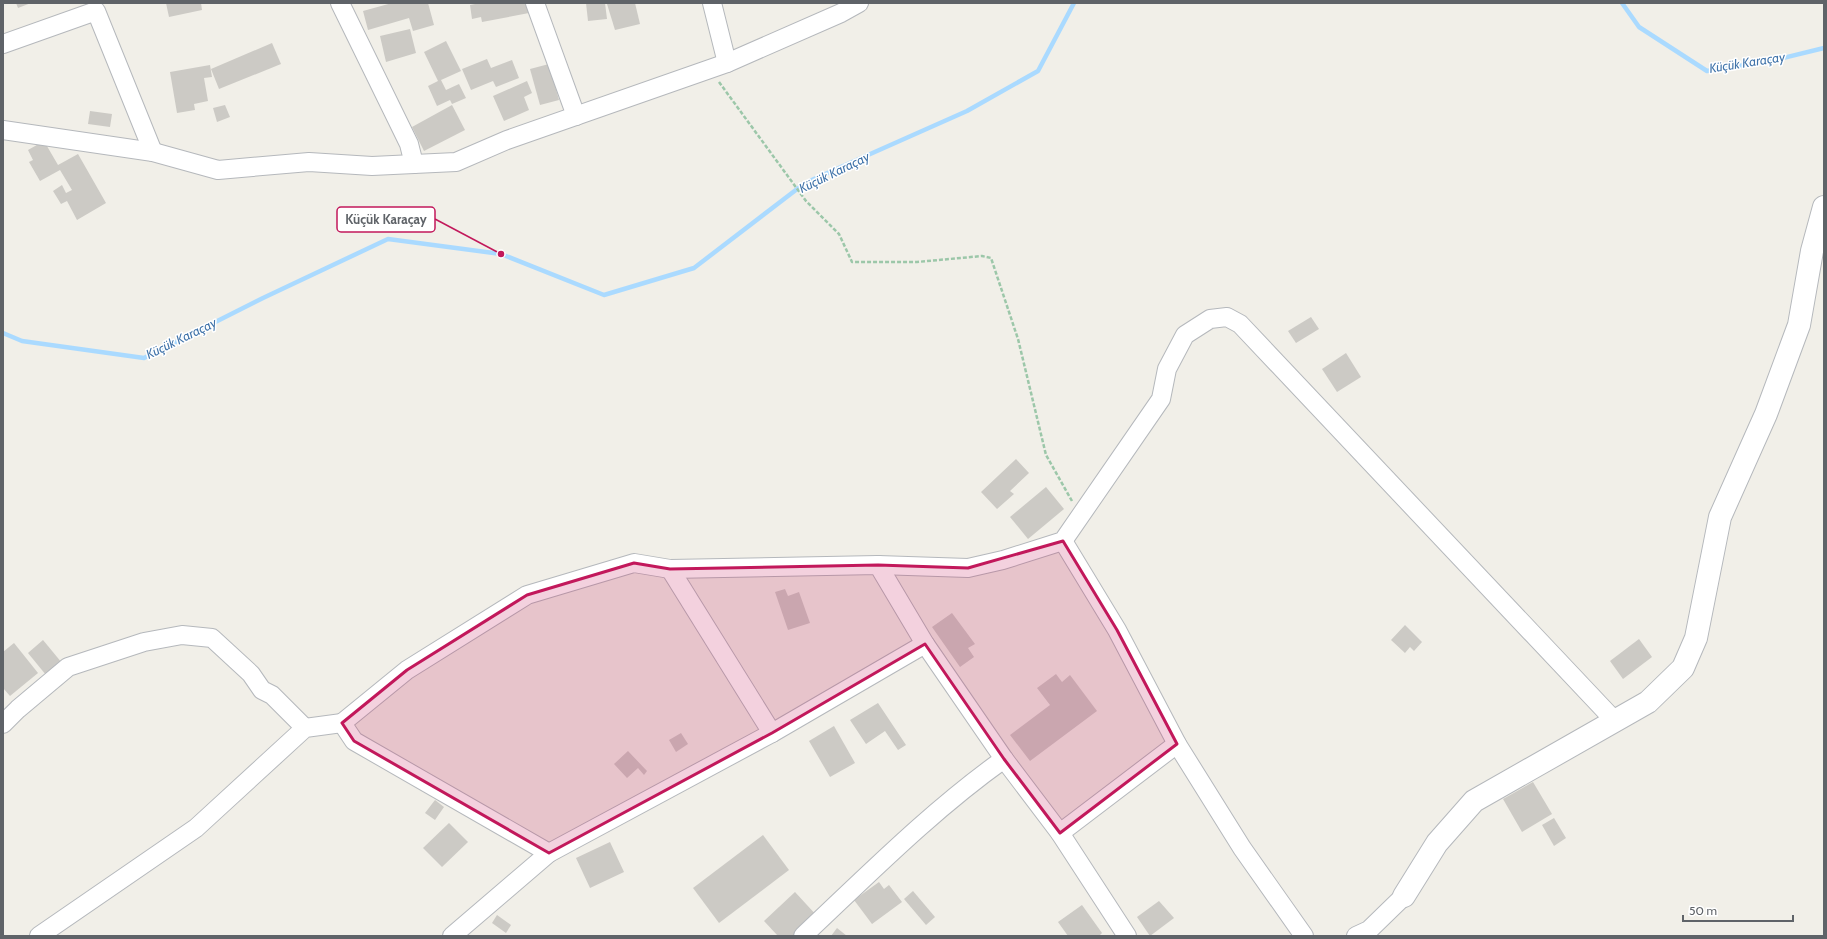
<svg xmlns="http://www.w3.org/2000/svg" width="1827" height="939" font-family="Cabin,sans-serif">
<rect width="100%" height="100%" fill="#f1efe8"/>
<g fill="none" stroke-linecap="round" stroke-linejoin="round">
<g stroke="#aadaff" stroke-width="4.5">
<path d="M 1622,3 L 1639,27 L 1707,71 L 1775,60 L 1824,48"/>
<path d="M 3,333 L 22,341 L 144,358 L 263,298 L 388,239 L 501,254 L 604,295 L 694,268 L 805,183 L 967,111 L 1038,71 L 1074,3"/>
</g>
</g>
<g fill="#cccac5">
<path d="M 16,3 L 31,3 L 18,8 Z"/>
<path d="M 166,3 L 201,3 L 202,10 L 169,17 Z"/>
<path d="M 392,3 L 428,3 L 434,25 L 413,31 L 409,18 L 368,30 L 363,11 Z"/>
<path d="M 480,3 L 527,3 L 529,13 L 482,22 L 481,17 L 472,19 L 470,5 Z"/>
<path d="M 586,3 L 605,3 L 607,19 L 588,21 Z"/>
<path d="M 635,3 L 640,24 L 615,30 L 607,4 Z"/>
<path d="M 410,29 L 416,53 L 386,62 L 380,36 Z"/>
<path d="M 446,41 L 461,71 L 441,80 L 446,90 L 459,84 L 466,98 L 452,104 L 450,100 L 437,106 L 428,86 L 438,81 L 424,52 Z"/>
<path d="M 272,43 L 281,64 L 219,89 L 211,69 Z"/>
<path d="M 487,59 L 491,68 L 512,60 L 519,78 L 496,87 L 493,81 L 471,90 L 462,69 Z"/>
<path d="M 549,64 L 559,100 L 540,105 L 530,69 Z"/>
<path d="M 210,65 L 212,77 L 204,78 L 208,101 L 194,104 L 195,110 L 177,113 L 170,72 Z"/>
<path d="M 527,81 L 532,93 L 524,97 L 529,110 L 504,121 L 493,96 Z"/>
<path d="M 225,105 L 230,117 L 217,122 L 213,108 Z"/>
<path d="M 452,105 L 465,130 L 424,151 L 412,127 Z"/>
<path d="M 90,111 L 112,114 L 110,127 L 88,124 Z"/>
<path d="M 44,141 L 58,165 L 78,154 L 106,203 L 77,220 L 67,201 L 61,204 L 53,191 L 62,185 L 66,193 L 72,190 L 60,170 L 40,181 L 29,162 L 33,160 L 28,150 Z"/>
<path d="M 1311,317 L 1319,329 L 1296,343 L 1288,331 Z"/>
<path d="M 1346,353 L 1361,377 L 1337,392 L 1322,369 Z"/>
<path d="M 1016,459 L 1029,473 L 1010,491 L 1014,494 L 997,509 L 981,492 Z"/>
<path d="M 1046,487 L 1064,509 L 1028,539 L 1010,517 Z"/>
<path d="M 785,589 L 788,596 L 799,592 L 810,623 L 788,630 L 775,592 Z"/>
<path d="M 952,613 L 975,644 L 968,648 L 974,657 L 960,667 L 932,627 Z"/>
<path d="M 1405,625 L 1422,642 L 1414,651 L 1410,647 L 1405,653 L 1391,640 Z"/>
<path d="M 1639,639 L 1652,657 L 1623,679 L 1610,661 Z"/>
<path d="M 43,640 L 62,663 L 46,675 L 28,653 Z"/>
<path d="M 14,643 L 38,673 L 10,696 L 3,688 L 3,652 Z"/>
<path d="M 1056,674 L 1062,682 L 1070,675 L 1097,711 L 1030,761 L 1010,735 L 1050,705 L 1037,688 Z"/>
<path d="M 878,703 L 906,745 L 898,750 L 885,731 L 866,744 L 850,720 Z"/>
<path d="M 834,726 L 855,763 L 830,777 L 809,741 Z"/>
<path d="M 681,733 L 688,744 L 676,752 L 669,740 Z"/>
<path d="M 628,751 L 647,771 L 644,775 L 638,768 L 627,778 L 614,764 Z"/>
<path d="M 1533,782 L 1552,814 L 1522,832 L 1503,799 Z"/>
<path d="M 435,800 L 444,807 L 435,820 L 425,813 Z"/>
<path d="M 1554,818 L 1566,838 L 1554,846 L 1542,825 Z"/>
<path d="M 449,823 L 468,842 L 442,867 L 423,848 Z"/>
<path d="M 763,835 L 789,870 L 719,923 L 693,888 Z"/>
<path d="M 610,842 L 624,872 L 590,888 L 576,858 Z"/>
<path d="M 879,882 L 884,889 L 889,885 L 902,902 L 872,924 L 854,900 Z"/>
<path d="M 913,891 L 935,917 L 926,925 L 904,899 Z"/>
<path d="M 795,892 L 818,917 L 797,936 L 778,936 L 764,921 Z"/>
<path d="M 1159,901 L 1174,918 L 1150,936 L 1137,917 Z"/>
<path d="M 1082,905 L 1102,933 L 1099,936 L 1068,936 L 1058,922 Z"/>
<path d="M 497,915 L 511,925 L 506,933 L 492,923 Z"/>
<path d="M 837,928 L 847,936 L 831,936 Z"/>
</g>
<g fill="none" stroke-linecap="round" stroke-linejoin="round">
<g stroke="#b5b8bc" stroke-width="20">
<g id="minor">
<path d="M 340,3 L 409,144 L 414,164"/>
<path d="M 535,3 L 576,116"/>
<path d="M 712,3 L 727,63"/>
<path d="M 3,44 L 96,11 L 153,152"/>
<path d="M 3,130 L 153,152 L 218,170 L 309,162 L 372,166 L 456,162 L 507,140 L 727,63 L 841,13 L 859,3"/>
<path d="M 1063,541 L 1117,630 L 1177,744 L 1242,848 L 1304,936"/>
<path d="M 878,565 L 968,568 L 1003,560 L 1063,541 L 1161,399 L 1167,369 L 1185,335 L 1210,319 L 1227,317 L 1240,324 L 1614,720"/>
<path d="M 670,569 L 772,733"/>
<path d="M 3,724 L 18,709 L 68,667 L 144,642 L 182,635 L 212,638 L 251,674 L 262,690 L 272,695 L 305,728"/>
<path d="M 1060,833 L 1177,744"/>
<path d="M 549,853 L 354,741 L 342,723 L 407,670 L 527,595 L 634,563 L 670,569 L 878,565 L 925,644 L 1004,759 L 1060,833 L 1127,936"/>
<path d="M 39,936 L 196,828 L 305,728 L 342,723"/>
<path d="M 452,936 L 549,853 L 772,733 L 925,644"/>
<path d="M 803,936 C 868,875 931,811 1004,759"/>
<path d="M 1356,936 L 1369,930 L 1404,896"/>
</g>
</g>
<g stroke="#b5b8bc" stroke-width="24">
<path id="tertiary" d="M 1404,896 L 1437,843 L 1474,801 L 1648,702 L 1683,668 L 1696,638 L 1720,517 L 1766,414 L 1799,325 L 1812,251 L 1824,207"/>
</g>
<path stroke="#9cc7a9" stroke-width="2.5" stroke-dasharray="4 2" stroke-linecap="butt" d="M 719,82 L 806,201 L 839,234 L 852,262 L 917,262 L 982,256 L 991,258 L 1018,339 L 1046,455 L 1072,501"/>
<use href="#minor" stroke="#fff" stroke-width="18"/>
<use href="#tertiary" stroke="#fff" stroke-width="22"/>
</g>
<path fill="#c2185b" fill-opacity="0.2" stroke="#c2185b" stroke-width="3" stroke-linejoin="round" d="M 1063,541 L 1117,630 L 1177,744 L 1060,833 L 1004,759 L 925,644 L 772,733 L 549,853 L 354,741 L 342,723 L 407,670 L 527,595 L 634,563 L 670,569 L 878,565 L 968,568 Z"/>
<g text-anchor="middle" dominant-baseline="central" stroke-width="3" stroke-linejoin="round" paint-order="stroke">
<g font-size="13" font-style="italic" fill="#4174aa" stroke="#fff">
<text transform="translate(1747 62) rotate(-9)">Küçük Karaçay</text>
<text transform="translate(834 172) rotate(-26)">Küçük Karaçay</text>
<text transform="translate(181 338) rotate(-26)">Küçük Karaçay</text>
</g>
</g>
<path fill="none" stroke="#c2185b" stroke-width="1.5" d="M501 254L435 219"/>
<circle fill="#c2185b" stroke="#fff" stroke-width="1.5" cx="501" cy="254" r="4"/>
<rect fill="#fff" stroke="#c2185b" stroke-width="1.5" x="337" y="207" width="98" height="25" rx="4"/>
<g font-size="13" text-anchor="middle" font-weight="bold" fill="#5f6368">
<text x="386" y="224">Küçük Karaçay</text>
</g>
<rect width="1827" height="939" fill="none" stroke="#5f6368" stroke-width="8"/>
<path d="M1683 915v6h110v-6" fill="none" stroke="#5f6368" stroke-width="2"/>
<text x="1689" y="915" font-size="12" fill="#5f6368" stroke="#ffffff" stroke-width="3" paint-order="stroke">50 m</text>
</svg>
